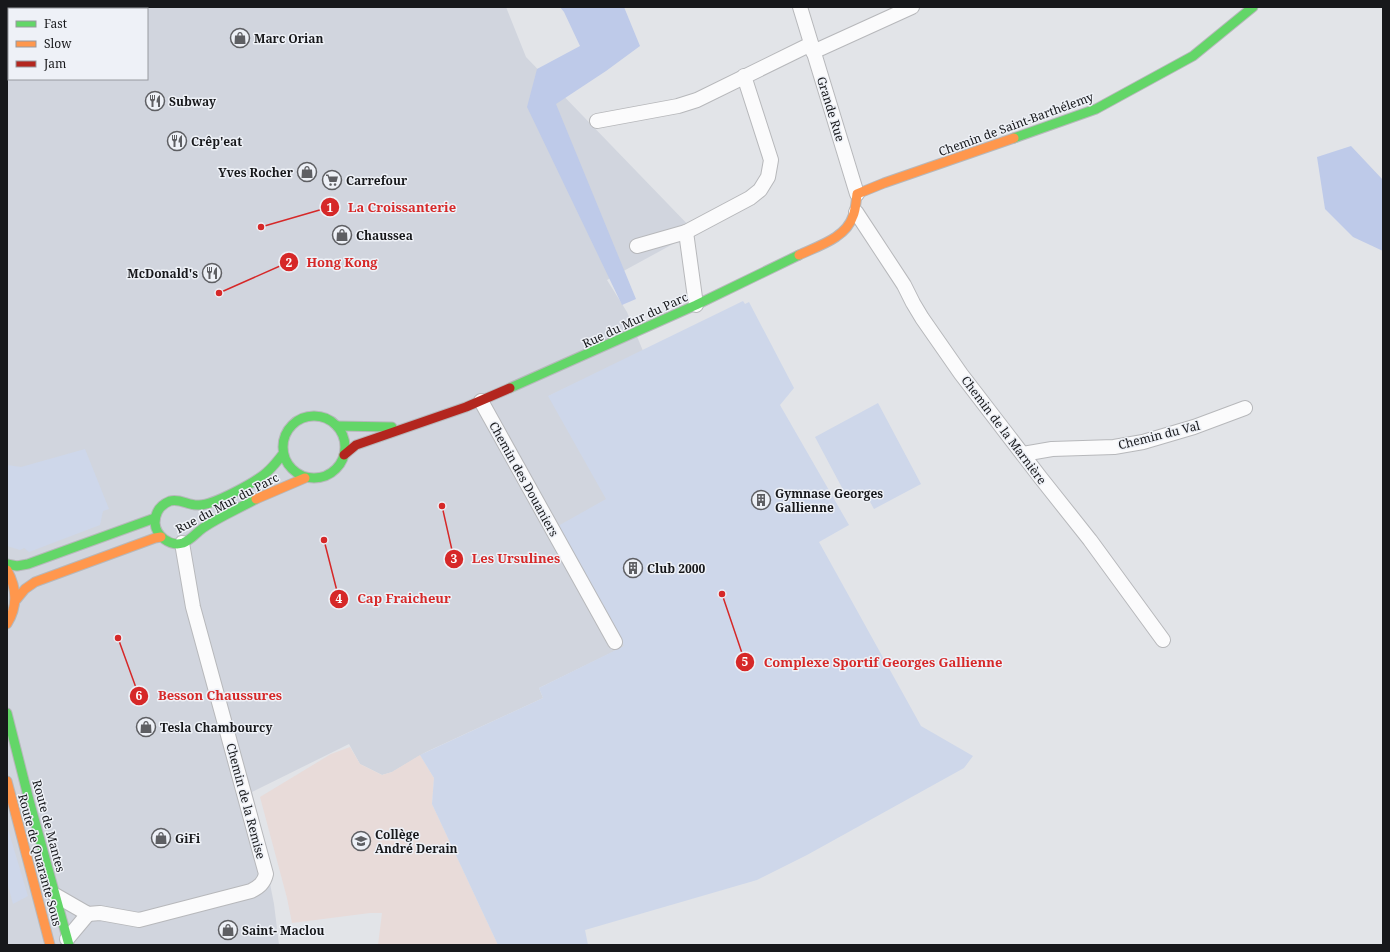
<svg xmlns="http://www.w3.org/2000/svg" width="1390" height="952" font-family="'Noto Serif',serif">
<rect width="100%" height="100%" fill="#e2e4e8"/>
<path fill="#d1d5de" fill-rule="evenodd" d="M 7,7 L 506,7 L 526,57 L 695,232 L 607,280 L 627,312 L 643,351 L 549,396 L 607,499 L 558,527 L 625,646 L 539,688 L 543,698 L 426,752 L 392,772 L 382,775 L 360,764 L 349,744 L 252,792 L 274,904 L 279,945 L 7,945 ZM 9,9 L 147,9 L 147,79 L 9,79 Z"/>
<path fill="#e8dbd9" d="M 350,747 L 360,764 L 382,775 L 392,772 L 420,755 L 434,778 L 432,804 L 498,945 L 378,945 L 382,913 L 370,913 L 292,923 L 287,898 L 260,797 L 331,754 Z"/>
<g fill="#ced7ea">
<path d="M 743,301 L 745,304 L 749,302 L 794,388 L 780,405 L 849,525 L 819,542 L 921,726 L 973,756 L 964,768 L 807,855 L 757,880 L 585,930 L 588,945 L 498,945 L 432,804 L 434,778 L 420,755 L 543,698 L 539,688 L 624,646 L 558,526 L 606,499 L 548,396 Z"/>
<path d="M 878,403 L 921,484 L 874,509 L 864,491 L 848,499 L 815,437 Z"/>
<path d="M 85,449 L 109,509 L 103,511 L 100,525 L 29,552 L 24,548 L 20,550 L 7,546 L 7,465 L 21,467 Z"/>
<path d="M 7,826 L 28,896 L 13,904 L 7,882 Z"/>
</g>
<g fill="#becae9">
<path d="M 560,7 L 624,7 L 640,46 L 606,71 L 556,104 L 636,299 L 622,305 L 527,107 L 537,69 L 580,46 L 564,12 Z"/>
<path d="M 1351,146 L 1383,180 L 1383,251 L 1353,237 L 1325,209 L 1317,157 Z"/>
</g>
<g fill="none" stroke-linecap="round" stroke-linejoin="round">
<g stroke="#b7b8bb" stroke-width="16">
<g id="street">
<path d="M 800,7 L 857,194"/>
<path d="M 813,52 L 912,7"/>
<path d="M 597,121 L 678,106 L 697,100 L 811,44"/>
<path d="M 856,212 L 904,285 L 913,303 L 922,318 L 961,374 L 1040,477 L 1090,540 L 1163,640"/>
<path d="M 686,232 L 696,305"/>
<path d="M 637,246 L 686,232 L 750,198 L 760,190 L 768,177 L 771,160 L 744,76"/>
<path d="M 481,401 L 615,642"/>
<path d="M 1023,454 L 1052,449 L 1114,447 L 1143,442 L 1194,427 L 1245,408"/>
<path d="M 55,895 L 88,914 L 100,913 L 139,920 L 251,891 C 259,887 264,883 266,874 L 193,607 L 182,543"/>
<path d="M 67,939 L 88,914"/>
</g>
</g>
<g stroke="#b7b8bb" stroke-width="11">
<g id="fast">
<path d="M 1014,138 L 1096,109 L 1193,56 L 1253,7"/>
<path d="M 510,388 L 696,305 L 799,255"/>
<circle cx="314" cy="447" r="31"/>
<path d="M 337,426 L 392,427"/>
<path d="M 256,499 C 238,509 219,517 203,528 C 196,533 191,540 183,543 C 170,547 156,536 155,523 C 155,513 160,505 170,501 C 180,498 189,506 199,505 C 214,505 256,482 267,472 C 273,467 278,460 283,454"/>
<path d="M 7,564 L 17,566 L 28,564 L 155,518"/>
<path d="M 7,713 L 29,800 L 69,945"/>
</g>
</g>
<g stroke="#b7b8bb" stroke-width="11">
<g id="slow">
<path d="M 799,255 C 818,246 846,238 853,216 C 856,209 856,201 857,194 L 884,183 L 1014,138"/>
<path d="M 256,499 L 305,478"/>
<path d="M 7,570 C 17,588 18,606 7,624"/>
<path d="M 16,600 L 25,589 L 35,582 L 155,538 L 161,537"/>
<path d="M 7,781 L 50,945"/>
</g>
</g>
<g stroke="#b7b8bb" stroke-width="11">
<path id="jam" d="M 344,455 L 356,445 L 466,407 L 510,388"/>
</g>
<use href="#street" stroke="#fbfbfc" stroke-width="14"/>
<use href="#fast" stroke="#63d668" stroke-width="9"/>
<use href="#slow" stroke="#ff974d" stroke-width="9"/>
<use href="#jam" stroke="#b3261e" stroke-width="9"/>
</g>
<defs>
<g id="shop-ring" transform="scale(1)"><circle r="9.5" fill="#eef1f7" stroke="#5e5f63" stroke-width="1.5"/><path d="M-5-2.5h2.3a2.7 3.5 0 0 1 5.4 0H5L5.5 6h-11ZM-1.5-2.5h3a1.5 2.3 0 0 0-3 0Z" fill="#5e5f63"/></g>
<g id="restaurant-ring" transform="scale(1)"><circle r="9.5" fill="#eef1f7" stroke="#5e5f63" stroke-width="1.5"/><path d="M-5-6h1v4h1v-4h1v4h1v-4h1v5L-1.5 .5V6h-2V.5L-5-1ZM5-6V6H3V1.5H1.5Q1.5-4 5-6Z" fill="#5e5f63"/></g>
<g id="supermarket-ring" transform="scale(1)"><circle r="9.5" fill="#eef1f7" stroke="#5e5f63" stroke-width="1.5"/><path d="M-6-5.5h2.5l.6 2H6L4.5 2H-2.5L-4.4-4H-6ZM-1.5 3.2a1.3 1.3 0 1 0 .1 0ZM3 3.2a1.3 1.3 0 1 0 .1 0Z" fill="#5e5f63"/></g>
<g id="building-ring" transform="scale(1)"><circle r="9.5" fill="#eef1f7" stroke="#5e5f63" stroke-width="1.5"/><path d="M-4-6H4V6H1V3H-1V6H-4ZM-2.5-4.3h1.7v1.8h-1.7ZM.8-4.3h1.7v1.8H.8ZM-2.5-1h1.7V.8h-1.7ZM.8-1h1.7V.8H.8Z" fill="#5e5f63"/></g>
<g id="school-ring" transform="scale(1)"><circle r="9.5" fill="#eef1f7" stroke="#5e5f63" stroke-width="1.5"/><path d="M0-5L7-2L0 1L-7-2ZM-4 1L0 2.5L4 1V4Q0 6-4 4Z" fill="#5e5f63"/></g>
</defs>
<g fill-rule="evenodd">
<use href="#shop-ring" x="240" y="38"/>
<use href="#restaurant-ring" x="155" y="101"/>
<use href="#restaurant-ring" x="177" y="141"/>
<use href="#shop-ring" x="307" y="172"/>
<use href="#supermarket-ring" x="332" y="180"/>
<use href="#shop-ring" x="342" y="235"/>
<use href="#restaurant-ring" x="212" y="273"/>
<use href="#building-ring" x="761" y="500"/>
<use href="#building-ring" x="633" y="568"/>
<use href="#shop-ring" x="146" y="727"/>
<use href="#shop-ring" x="161" y="838"/>
<use href="#school-ring" x="361" y="841"/>
<use href="#shop-ring" x="228" y="930"/>
</g>
<g text-anchor="middle" dominant-baseline="central" stroke-width="3" stroke-linejoin="round" paint-order="stroke">
<g font-size="12" font-weight="bold" fill="#17181b" stroke="#eef1f7" text-anchor="start">
<text x="254" y="38">Marc Orian</text>
<text x="169" y="101">Subway</text>
<text x="191" y="141">Crêp'eat</text>
<text x="293" y="172" text-anchor="end">Yves Rocher</text>
<text x="346" y="180">Carrefour</text>
<text x="356" y="235">Chaussea</text>
<text x="198" y="273" text-anchor="end">McDonald's</text>
<text x="775" y="493">Gymnase Georges<tspan x="775" dy="14">Gallienne</tspan></text>
<text x="647" y="568">Club 2000</text>
<text x="160" y="727">Tesla Chambourcy</text>
<text x="375" y="834">Collège<tspan x="375" dy="14">André Derain</tspan></text>
<text x="175" y="838">GiFi</text>
<text x="242" y="930">Saint- Maclou</text>
</g>
<g font-size="12" fill="#17181b" stroke="#eef1f7">
<text transform="translate(831 109) rotate(73)">Grande Rue</text>
<text transform="translate(1016 124) rotate(-20)">Chemin de Saint-Barthélemy</text>
<text transform="translate(635 320) rotate(-25)">Rue du Mur du Parc</text>
<text transform="translate(1004 430) rotate(53)">Chemin de la Marnière</text>
<text transform="translate(1159 435) rotate(-14)">Chemin du Val</text>
<text transform="translate(524 479) rotate(61)">Chemin des Douaniers</text>
<text transform="translate(227 503) rotate(-28)">Rue du Mur du Parc</text>
<text transform="translate(246 801) rotate(75)">Chemin de la Remise</text>
<text transform="translate(49 826) rotate(75)">Route de Mantes</text>
<text transform="translate(40 860) rotate(75)">Route de Quarante Sous</text>
</g>
</g>
<path fill="none" stroke="#d62828" stroke-width="1.5" d="M261 227L330 207M219 293L289 262M442 506L454 559M324 540L339 599M722 594L745 662M118 638L139 696"/>
<g fill="#d62828" stroke="#eef1f7" stroke-width="1.5">
<circle cx="261" cy="227" r="4"/>
<circle cx="219" cy="293" r="4"/>
<circle cx="442" cy="506" r="4"/>
<circle cx="324" cy="540" r="4"/>
<circle cx="722" cy="594" r="4"/>
<circle cx="118" cy="638" r="4"/>
<circle cx="330" cy="207" r="10"/>
<circle cx="289" cy="262" r="10"/>
<circle cx="454" cy="559" r="10"/>
<circle cx="339" cy="599" r="10"/>
<circle cx="745" cy="662" r="10"/>
<circle cx="139" cy="696" r="10"/>
</g>
<g font-size="12" text-anchor="middle" font-weight="bold" fill="#fff">
<text x="330" y="212">1</text>
<text x="289" y="267">2</text>
<text x="454" y="563">3</text>
<text x="339" y="603">4</text>
<text x="745" y="666">5</text>
<text x="139" y="700">6</text>
</g>
<g font-size="13" text-anchor="middle" font-weight="bold" fill="#d62828" stroke="#eef1f7" stroke-width="3" stroke-linejoin="round" paint-order="stroke">
<text x="402" y="212">La Croissanterie</text>
<text x="342" y="267">Hong Kong</text>
<text x="516" y="563">Les Ursulines</text>
<text x="404" y="603">Cap Fraicheur</text>
<text x="883" y="667">Complexe Sportif Georges Gallienne</text>
<text x="220" y="700">Besson Chaussures</text>
</g>
<rect width="1390" height="952" fill="none" stroke="#17181b" stroke-width="16"/>
<rect x="8" y="8" width="140" height="72" fill="#eef1f7" stroke="#989a9f"/>
<rect x="16" y="21" width="20" height="6" fill="#63d668" stroke="#989a9f"/>
<text x="44" y="28" font-size="12" fill="#17181b">Fast</text>
<rect x="16" y="41" width="20" height="6" fill="#ff974d" stroke="#989a9f"/>
<text x="44" y="48" font-size="12" fill="#17181b">Slow</text>
<rect x="16" y="61" width="20" height="6" fill="#b3261e" stroke="#989a9f"/>
<text x="44" y="68" font-size="12" fill="#17181b">Jam</text>
</svg>
